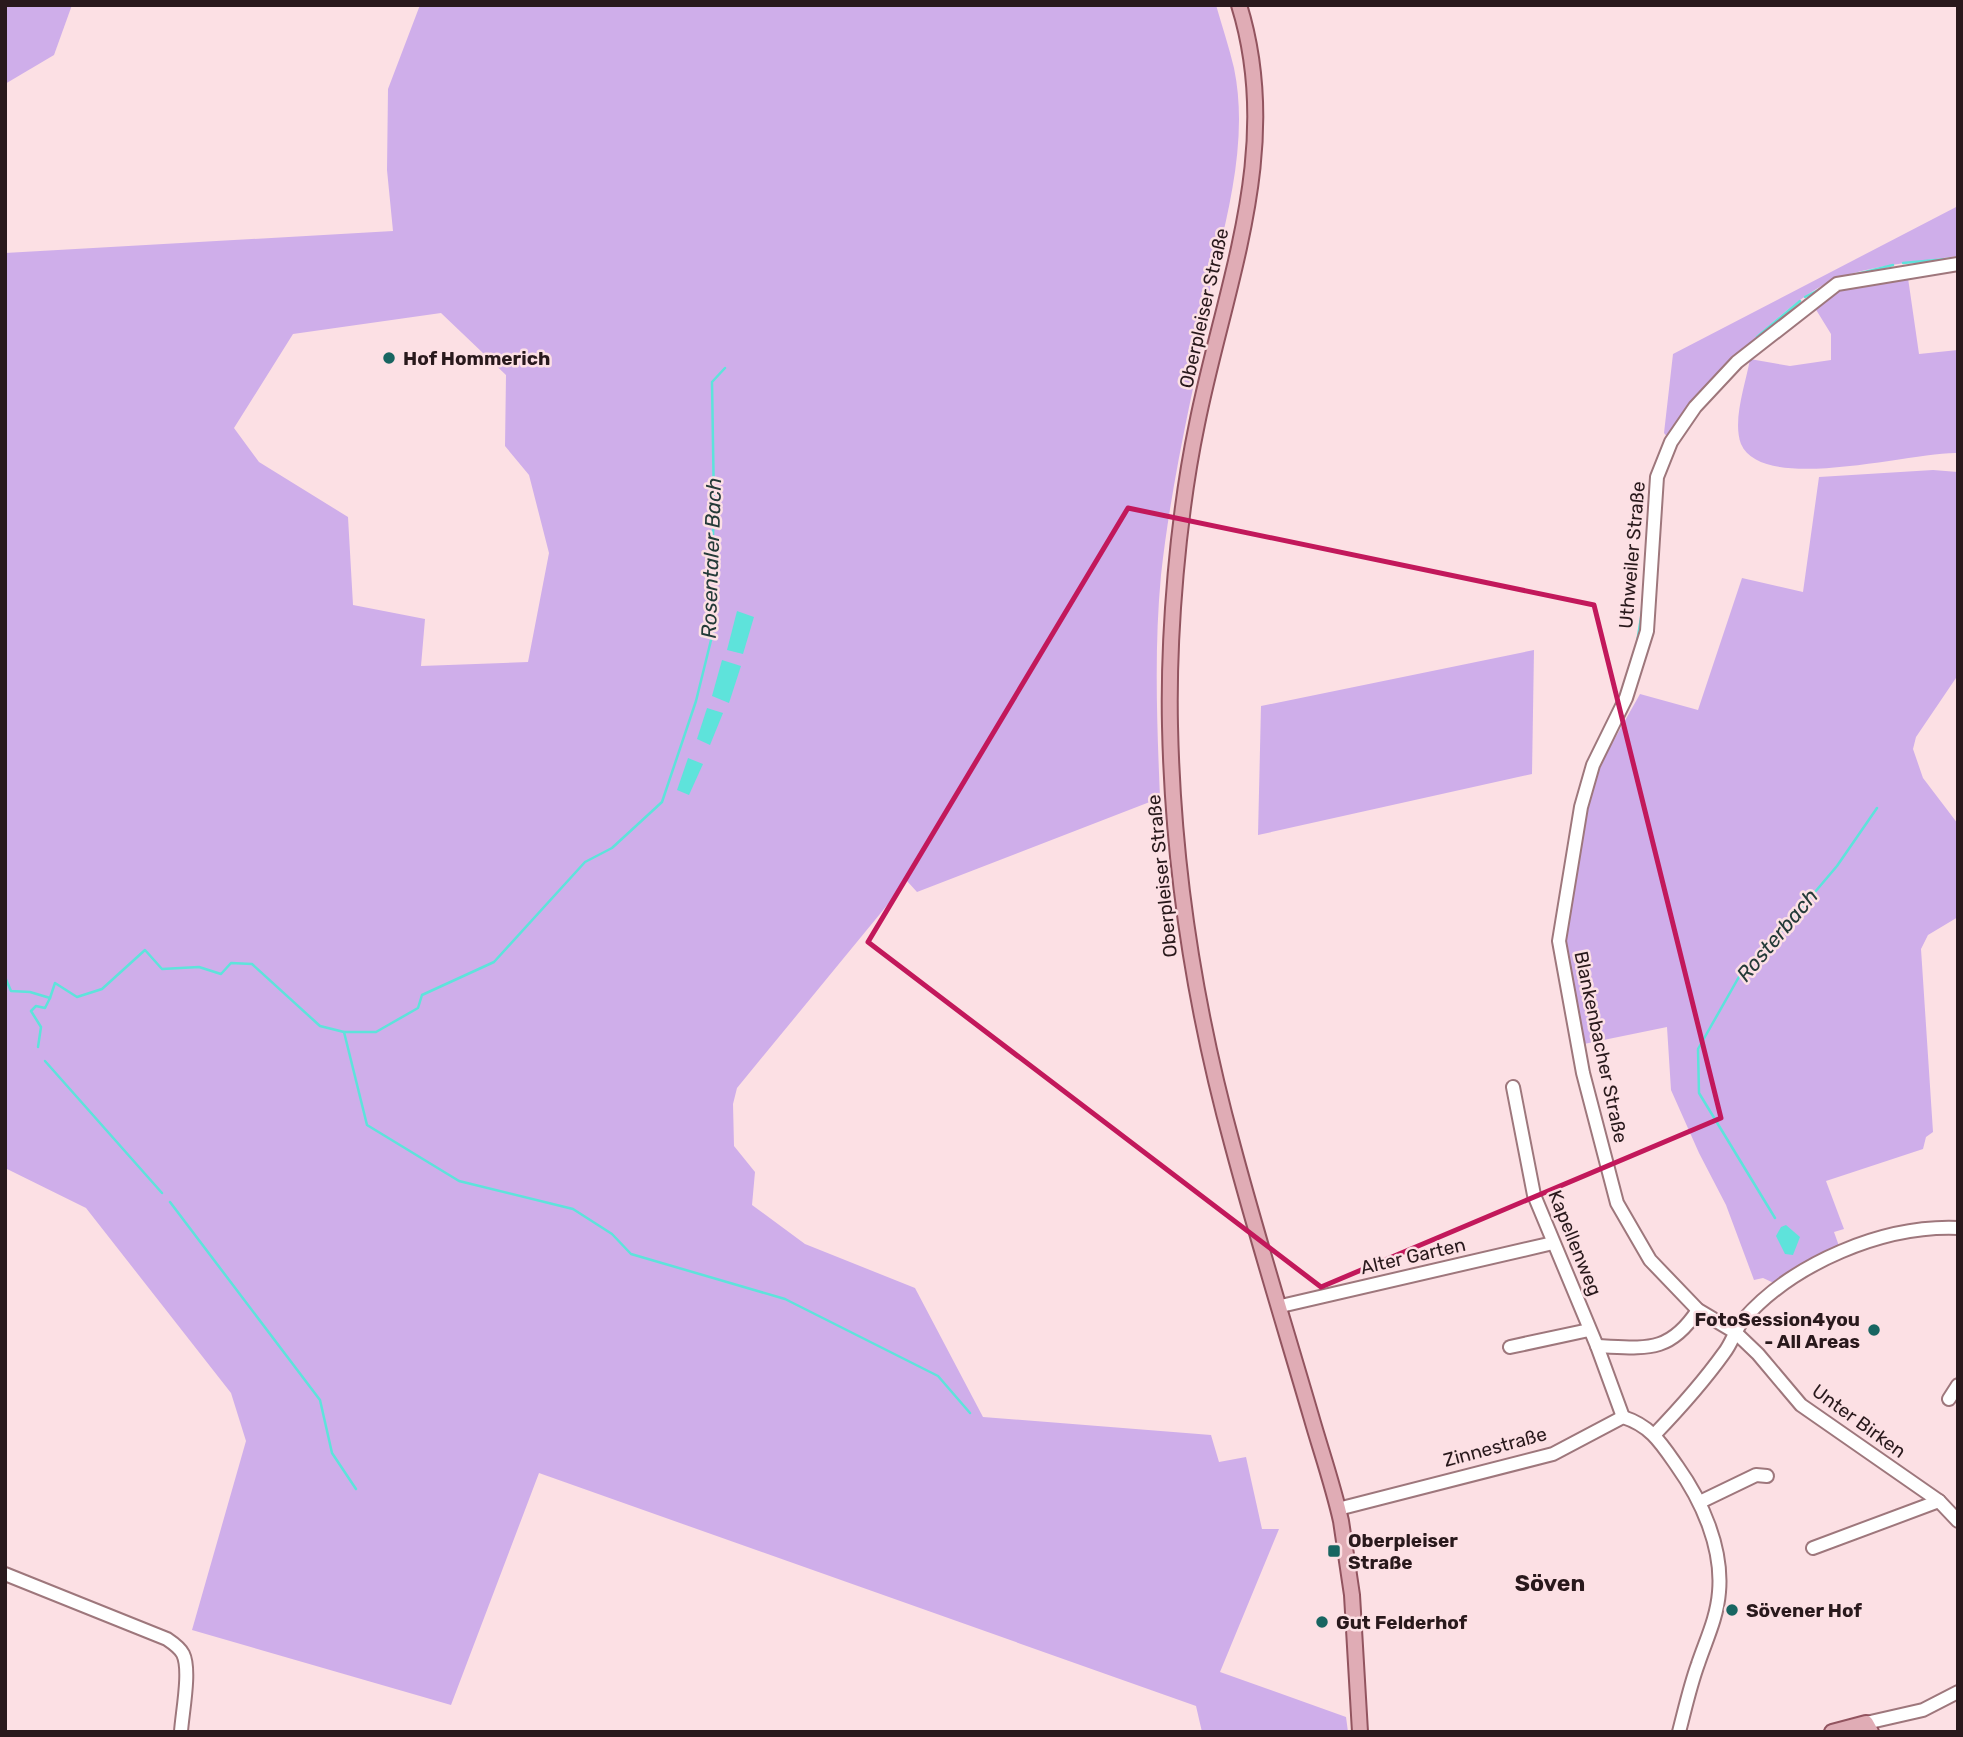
<svg xmlns="http://www.w3.org/2000/svg" width="1963" height="1737" font-family="Rubik,sans-serif">
<rect width="100%" height="100%" fill="#fce0e4"/>
<g fill="#cfaeea" fill-rule="evenodd">
<path d="M 5,5 L 72,5 L 54,55 L 5,84 Z"/>
<path d="M 420,5 L 1216,5 C 1222,26 1229,47 1234,68 C 1250,145 1224,227 1207,302 L 1211,304 C 1192,394 1171,484 1161,575 C 1154,649 1157,724 1160,798 L 917,892 L 907,881 L 737,1088 L 733,1104 L 734,1146 L 755,1172 L 752,1205 L 805,1244 L 915,1288 L 983,1417 L 1211,1435 L 1219,1462 L 1246,1457 L 1262,1529 L 1279,1529 L 1220,1672 L 1346,1717 L 1348,1732 L 1202,1732 L 1196,1706 L 539,1473 L 451,1705 L 192,1630 L 246,1441 L 231,1393 L 86,1208 L 5,1168 L 5,253 L 393,231 L 387,170 L 388,89 ZM 441,313 L 506,375 L 505,446 L 529,475 L 549,553 L 528,662 L 421,666 L 425,619 L 353,605 L 348,517 L 259,462 L 234,428 L 293,334 Z"/>
<path d="M 1958,206 L 1958,256 C 1917,262 1865,265 1827,283 C 1777,308 1700,392 1668,438 L 1664,433 L 1673,354 Z"/>
<path d="M 1908,278 L 1919,354 L 1958,350 L 1958,453 C 1914,451 1763,495 1741,444 C 1732,420 1746,383 1750,359 L 1790,366 L 1831,360 L 1831,334 L 1815,308 L 1840,289 Z"/>
<path d="M 1933,470 L 1958,472 L 1958,675 L 1916,737 L 1913,749 L 1923,778 L 1958,824 L 1958,917 L 1928,935 L 1921,949 L 1933,1132 L 1926,1137 L 1923,1149 L 1826,1181 L 1844,1229 L 1834,1232 L 1839,1246 L 1776,1284 L 1763,1278 L 1754,1280 L 1726,1205 L 1699,1153 L 1671,1090 L 1667,1027 L 1584,1044 L 1567,976 L 1565,937 L 1585,803 L 1601,763 L 1640,694 L 1698,710 L 1742,578 L 1803,592 L 1819,477 Z"/>
<path d="M 1534,650 L 1532,774 L 1258,835 L 1261,706 Z"/>
</g>
<g fill="#5ee3db">
<path d="M 737,611 L 754,617 L 743,654 L 727,650 Z"/>
<path d="M 722,660 L 741,666 L 729,703 L 712,696 Z"/>
<path d="M 707,708 L 723,713 L 710,745 L 697,739 Z"/>
<path d="M 688,758 L 703,764 L 689,795 L 677,790 Z"/>
<path d="M 1786,1225 L 1800,1237 L 1793,1255 L 1785,1254 L 1776,1236 L 1781,1227 Z"/>
</g>
<g fill="none" stroke-linecap="round" stroke-linejoin="round">
<g stroke="#5ee3db" stroke-width="2.5">
<path d="M 1903,263 L 1958,258"/>
<path d="M 1849,276 L 1893,265"/>
<path d="M 1805,297 L 1824,287"/>
<path d="M 1757,337 L 1800,301"/>
<path d="M 1743,350 L 1751,343"/>
<path d="M 1637,643 L 1642,611"/>
<path d="M 1554,947 L 1559,975"/>
<path d="M 5,977 L 11,991 L 30,992 L 50,998 L 55,983 L 77,997 L 102,989 L 145,950 L 162,969 L 199,967 L 221,974 L 231,963 L 252,964 L 320,1026 L 344,1032 L 376,1032 L 418,1008 L 422,995 L 494,962 L 585,862 L 612,848 L 662,802 L 696,701 L 714,628 L 707,585 L 712,566 L 714,505 L 712,382 L 725,368"/>
<path d="M 344,1032 L 367,1125 L 459,1181 L 573,1209 L 612,1234 L 631,1254 L 785,1299 L 938,1376 L 970,1413"/>
<path d="M 38,1047 L 41,1027 L 31,1011 L 36,1006 L 45,1008 L 50,998"/>
<path d="M 45,1061 L 162,1193"/>
<path d="M 170,1202 L 320,1400 L 332,1453 L 356,1489"/>
<path d="M 1775,1218 L 1699,1093 L 1698,1049 L 1744,968 L 1787,925 L 1837,866 L 1877,808"/>
</g>
<g stroke="#9e777c" stroke-width="16">
<g id="minor">
<path d="M 1958,264 L 1837,284 L 1737,362 L 1695,407 L 1671,442 L 1657,477 L 1647,631 L 1626,698 L 1593,765 L 1581,807 L 1559,941 L 1583,1073 L 1617,1203 L 1650,1260 L 1698,1310 L 1735,1332 L 1758,1354 L 1801,1405 L 1939,1501 L 1958,1521"/>
<path d="M 1513,1087 L 1534,1195 L 1597,1346 L 1623,1417"/>
<path d="M 1281,1306 L 1553,1243"/>
<path d="M 1597,1346 C 1646,1348 1669,1354 1698,1310"/>
<path d="M 1510,1347 L 1589,1330"/>
<path d="M 1949,1399 L 1958,1385"/>
<path d="M 1655,1434 C 1679,1409 1704,1381 1724,1353 C 1732,1343 1735,1330 1743,1320 C 1793,1263 1883,1225 1958,1228"/>
<path d="M 1700,1502 L 1756,1475 L 1767,1476"/>
<path d="M 1338,1509 L 1553,1454 L 1623,1417 C 1651,1426 1661,1443 1677,1466 C 1702,1501 1723,1548 1719,1592 C 1717,1618 1706,1640 1698,1664 C 1690,1686 1685,1709 1679,1732"/>
<path d="M 1813,1548 L 1939,1501"/>
<path d="M 5,1574 L 167,1639 C 173,1643 180,1648 183,1654 C 191,1670 182,1714 181,1732"/>
<path d="M 1866,1723 L 1923,1710 L 1958,1692"/>
</g>
</g>
<g stroke="#92545f" stroke-width="18">
<g id="major">
<path d="M 1239,5 C 1284,149 1225,284 1197,424 C 1178,515 1168,633 1170,726 C 1173,869 1195,1009 1233,1147 C 1257,1237 1285,1327 1311,1416 C 1321,1451 1333,1485 1341,1521 L 1352,1595 L 1360,1732"/>
<path d="M 1832,1732 L 1866,1723 L 1871,1732"/>
</g>
</g>
<use href="#minor" stroke="#fff" stroke-width="12"/>
<use href="#major" stroke="#e0acb5" stroke-width="14"/>
</g>
<path fill="none" stroke="#c2185b" stroke-width="5" stroke-linejoin="round" d="M 1128,508 L 1594,605 L 1721,1118 L 1321,1287 L 868,942 Z"/>
<g fill="#186561" stroke="#fce0e4" stroke-width="2.5">
<circle cx="389" cy="358" r="7"/>
<circle cx="1874" cy="1330" r="7"/>
<rect x="1327" y="1544" width="14" height="14" rx="3.5"/>
<circle cx="1732" cy="1610" r="7"/>
<circle cx="1322" cy="1622" r="7"/>
</g>
<g text-anchor="middle" dominant-baseline="central" stroke-width="5" stroke-linejoin="round" paint-order="stroke">
<g font-size="19" fill="#29191c" stroke="#fce0e4">
<text transform="translate(1204 308) rotate(-77)">Oberpleiser Straße</text>
<text transform="translate(1632 555) rotate(-85)">Uthweiler Straße</text>
<text transform="translate(1162 876) rotate(-96)">Oberpleiser Straße</text>
<text transform="translate(1601 1047) rotate(78)">Blankenbacher Straße</text>
<text transform="translate(1575 1243) rotate(68)">Kapellenweg</text>
<text transform="translate(1413 1256) rotate(-13)">Alter Garten</text>
<text transform="translate(1859 1421) rotate(36)">Unter Birken</text>
<text transform="translate(1495 1447) rotate(-15)">Zinnestraße</text>
</g>
<g font-size="19" font-weight="bold" fill="#29191c" stroke="#fce0e4" text-anchor="start">
<text x="403" y="358">Hof Hommerich</text>
<text x="1860" y="1319" text-anchor="end">FotoSession4you<tspan x="1860" dy="22">- All Areas</tspan></text>
<text x="1348" y="1540">Oberpleiser<tspan x="1348" dy="22">Straße</tspan></text>
<text x="1746" y="1610">Sövener Hof</text>
<text x="1336" y="1622">Gut Felderhof</text>
</g>
<g font-size="21" font-style="italic" fill="#233a38" stroke="#fce0e4">
<text transform="translate(711 558) rotate(-88)">Rosentaler Bach</text>
<text transform="translate(1777 935) rotate(-50)">Rosterbach</text>
</g>
<g font-size="23" font-weight="bold" fill="#29191c" stroke="#fce0e4">
<text x="1550" y="1583">Söven</text>
</g>
</g>
<rect width="1963" height="1737" fill="none" stroke="#29191c" stroke-width="14"/>
</svg>
